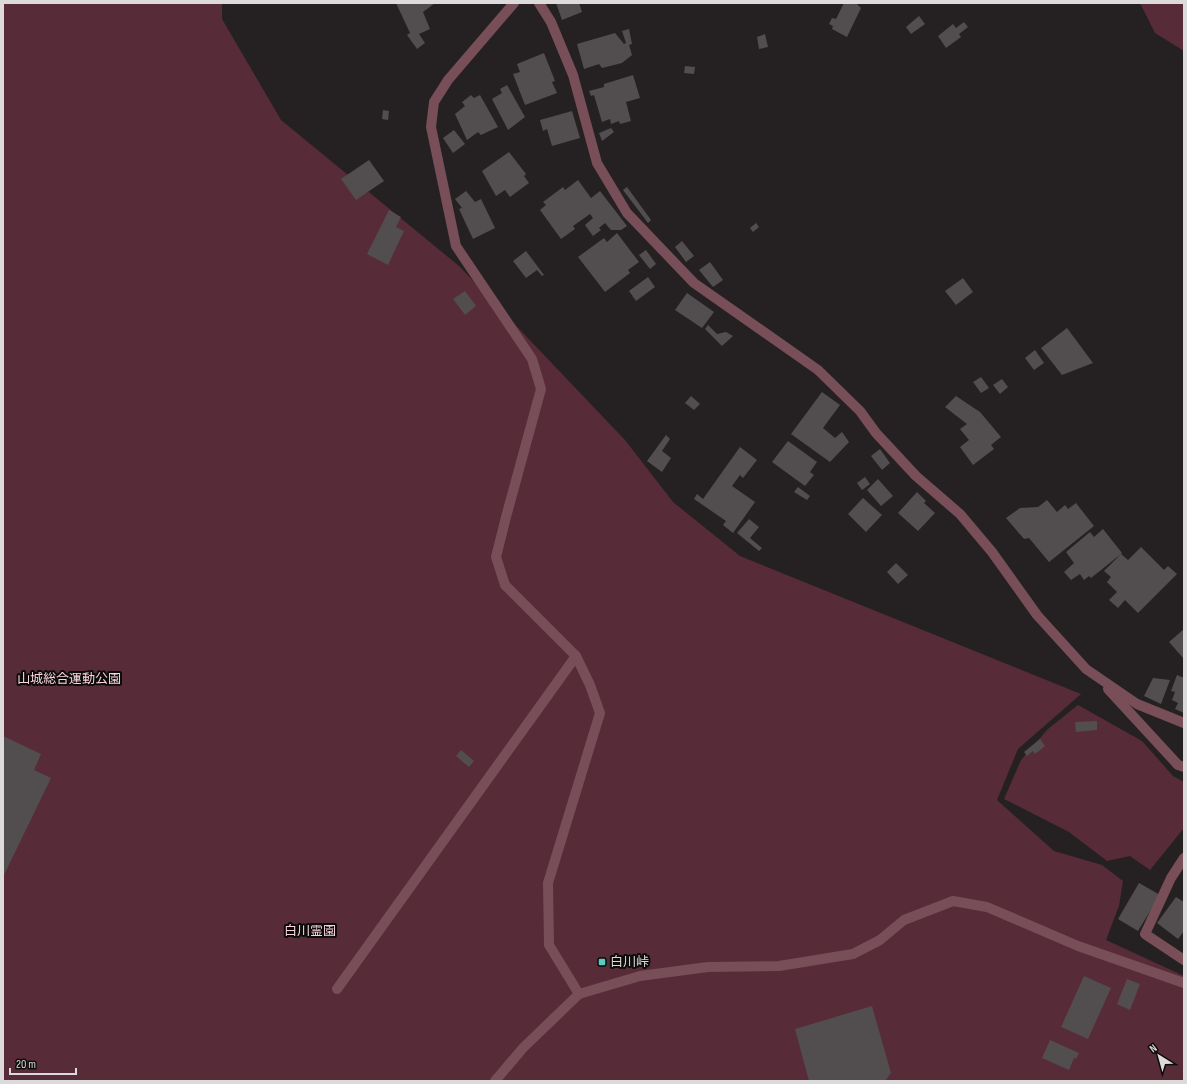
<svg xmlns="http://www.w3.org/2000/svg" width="1187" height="1084" font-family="'Sofia Sans Condensed','Noto Sans JP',sans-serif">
<rect width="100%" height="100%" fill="#252122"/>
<g fill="#572b38">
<path d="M 3,3 L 222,3 L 222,19 L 281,120 L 459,266 L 625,440 L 673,502 L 740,556 L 1081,694 L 1018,749 L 997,800 L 1054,851 L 1102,865 L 1123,881 L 1119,906 L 1106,940 L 1184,976 L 1184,1081 L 3,1081 Z"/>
<path d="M 1140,3 L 1184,3 L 1184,51 L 1155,33 Z"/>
<path d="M 1078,705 L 1142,741 L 1173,776 L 1184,782 L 1184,828 L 1150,870 L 1130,856 L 1107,861 L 1069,832 L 1004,799 L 1021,760 L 1048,729 Z"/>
</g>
<g fill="#524e4f">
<path d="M 396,3 L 435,3 L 423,12 L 430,29 L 419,34 L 425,43 L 417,49 L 407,35 L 410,33 Z"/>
<path d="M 556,3 L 579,3 L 582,12 L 562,20 Z"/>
<path d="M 844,3 L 856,3 L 861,8 L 847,37 L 832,29 L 833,26 L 829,24 L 832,18 L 836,19 Z"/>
<path d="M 919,16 L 925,24 L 911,34 L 906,27 Z"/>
<path d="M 964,22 L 968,27 L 959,34 L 961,37 L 946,48 L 938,36 L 953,24 L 956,28 Z"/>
<path d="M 629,29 L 632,44 L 629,45 L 632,55 L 622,63 L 602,68 L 599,64 L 584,69 L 577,44 L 615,33 L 624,44 L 626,43 L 622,31 Z"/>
<path d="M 765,34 L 768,47 L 759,49 L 757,37 Z"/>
<path d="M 544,53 L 555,81 L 552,82 L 557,93 L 525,105 L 513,74 L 520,72 L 517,64 Z"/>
<path d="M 685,66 L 695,67 L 694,74 L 684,73 Z"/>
<path d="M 633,75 L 640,98 L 626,102 L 631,121 L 620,124 L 619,121 L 611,124 L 610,119 L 602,122 L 594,95 L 591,96 L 589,91 L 604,87 L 604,84 Z"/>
<path d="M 507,85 L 525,117 L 508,130 L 492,99 L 502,93 L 500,89 Z"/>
<path d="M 471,95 L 474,98 L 480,95 L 498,127 L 481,135 L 478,132 L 467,140 L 455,114 L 465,106 L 462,102 Z"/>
<path d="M 383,110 L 389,111 L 388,120 L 382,119 Z"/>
<path d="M 572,111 L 580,138 L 552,146 L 547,129 L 543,131 L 540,120 Z"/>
<path d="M 611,128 L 614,132 L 602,141 L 599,133 Z"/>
<path d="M 454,130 L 465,144 L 453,153 L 443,138 Z"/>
<path d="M 509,152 L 526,174 L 524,176 L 529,183 L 510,197 L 505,190 L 496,196 L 482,171 Z"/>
<path d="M 369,160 L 384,181 L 356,200 L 341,179 Z"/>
<path d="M 578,180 L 591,198 L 600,191 L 627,226 L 621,230 L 611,230 L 605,223 L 599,228 L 601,230 L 593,236 L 585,225 L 593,218 L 590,214 L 573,226 L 575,229 L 561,239 L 540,210 L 546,205 L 543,202 L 563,187 L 565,190 Z"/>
<path d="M 627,187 L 651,220 L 648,223 L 623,190 Z"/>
<path d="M 466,191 L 475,202 L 481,199 L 495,228 L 473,239 L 459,209 L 462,208 L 455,199 Z"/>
<path d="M 389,210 L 401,217 L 396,227 L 404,231 L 388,265 L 367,254 Z"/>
<path d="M 756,223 L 759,227 L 753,232 L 750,228 Z"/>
<path d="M 617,233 L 639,262 L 628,270 L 630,273 L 605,292 L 578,257 L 604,238 L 607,242 Z"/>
<path d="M 682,241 L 694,256 L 686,262 L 675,247 Z"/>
<path d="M 646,250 L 656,264 L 650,269 L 639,255 Z"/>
<path d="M 526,251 L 544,275 L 542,276 L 537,270 L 526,278 L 513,261 Z"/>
<path d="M 710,262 L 723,280 L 713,287 L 699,270 Z"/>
<path d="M 648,277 L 655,287 L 636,301 L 629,291 Z"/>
<path d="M 963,278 L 973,292 L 956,305 L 945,291 Z"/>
<path d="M 465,291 L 476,306 L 465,315 L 453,299 Z"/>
<path d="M 687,293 L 714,312 L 702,328 L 675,310 Z"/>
<path d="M 708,325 L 717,334 L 726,332 L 733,336 L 722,346 L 705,329 Z"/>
<path d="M 1067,328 L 1093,363 L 1062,375 L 1041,348 Z"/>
<path d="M 1035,350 L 1044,363 L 1034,370 L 1025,358 Z"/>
<path d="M 981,377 L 989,388 L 981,393 L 973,382 Z"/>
<path d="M 1002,379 L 1008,387 L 1000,394 L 993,385 Z"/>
<path d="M 822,392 L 840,405 L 823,428 L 835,438 L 842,432 L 849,442 L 830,462 L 791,434 Z"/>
<path d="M 691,396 L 700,404 L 694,410 L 685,403 Z"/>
<path d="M 956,396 L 980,412 L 1001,437 L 991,445 L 994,449 L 973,465 L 960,447 L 969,440 L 960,429 L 967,424 L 945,407 Z"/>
<path d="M 666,435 L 670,439 L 662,451 L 671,458 L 662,472 L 647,461 Z"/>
<path d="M 788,441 L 817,462 L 810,472 L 814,475 L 805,486 L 772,462 Z"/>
<path d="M 740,447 L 757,460 L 743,478 L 740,475 L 732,486 L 755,502 L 733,533 L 723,525 L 726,521 L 694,499 L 697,494 L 703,499 Z"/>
<path d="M 880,449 L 890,463 L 882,470 L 871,456 Z"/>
<path d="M 865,477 L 870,484 L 862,490 L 857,483 Z"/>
<path d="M 878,479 L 893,496 L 881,506 L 867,490 Z"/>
<path d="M 798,487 L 810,496 L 807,500 L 794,492 Z"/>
<path d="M 917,492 L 926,501 L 924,503 L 935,513 L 918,531 L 898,513 Z"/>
<path d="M 863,498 L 882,515 L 866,532 L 848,514 Z"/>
<path d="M 1047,500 L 1057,512 L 1065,505 L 1068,509 L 1076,503 L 1094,526 L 1049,562 L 1029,538 L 1024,539 L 1006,518 L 1020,508 L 1038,507 Z"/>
<path d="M 749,519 L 759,527 L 750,538 L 762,548 L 759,551 L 737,533 Z"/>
<path d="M 1103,529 L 1122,553 L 1121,554 L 1128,560 L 1141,547 L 1164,570 L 1168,566 L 1177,574 L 1138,613 L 1125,600 L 1118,608 L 1109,600 L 1117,592 L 1107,582 L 1111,577 L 1104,571 L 1121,554 L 1091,578 L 1089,576 L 1084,580 L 1080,574 L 1071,580 L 1064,572 L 1074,563 L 1066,552 L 1090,532 L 1094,537 Z"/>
<path d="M 896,563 L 908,575 L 898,584 L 887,572 Z"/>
<path d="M 1184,629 L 1184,659 L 1169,642 Z"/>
<path d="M 1177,675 L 1184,678 L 1184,713 L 1175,709 L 1178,703 L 1172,700 L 1175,692 L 1171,691 Z"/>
<path d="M 1153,678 L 1170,680 L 1161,704 L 1144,696 Z"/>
<path d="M 1097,721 L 1097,730 L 1076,732 L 1075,722 Z"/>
<path d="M 3,736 L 41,754 L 34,770 L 51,778 L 3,877 Z"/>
<path d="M 1040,739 L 1045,746 L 1035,754 L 1033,751 L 1027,756 L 1024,752 Z"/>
<path d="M 461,750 L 474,761 L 469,767 L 456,756 Z"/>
<path d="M 1139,883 L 1160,895 L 1138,931 L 1118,919 Z"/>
<path d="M 1176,897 L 1184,902 L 1184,931 L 1178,939 L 1157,923 Z"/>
<path d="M 1084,976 L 1111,988 L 1088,1039 L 1061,1027 Z"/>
<path d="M 1127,979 L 1140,984 L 1130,1010 L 1117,1004 Z"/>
<path d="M 872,1006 L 891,1073 L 885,1081 L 809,1081 L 795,1029 Z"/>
<path d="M 1050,1040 L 1079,1053 L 1076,1059 L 1074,1058 L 1069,1070 L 1042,1058 Z"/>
</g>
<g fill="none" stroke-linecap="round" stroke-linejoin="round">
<path stroke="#784e58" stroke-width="10" d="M 337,989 L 576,656"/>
<g stroke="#784e58" stroke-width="10">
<path d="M 514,3 L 448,80 L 434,102 L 431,127 L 456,246 L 532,359 L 541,389 L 506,517 L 496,557 L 505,585 L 576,656 L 590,685 L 600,713 L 548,883 L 549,945 L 579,994"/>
<path d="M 539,3 L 551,22 L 573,75 L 597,163 L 627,213 L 694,283 L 818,370 L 860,411 L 876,433 L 916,476 L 960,514 L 992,552 L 1037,615 L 1086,669 L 1137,704 L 1184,723"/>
<path d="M 1108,689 L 1178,765 L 1184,767"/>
<path d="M 1184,858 L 1171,878 L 1145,934 L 1184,960"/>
</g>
<path stroke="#784e58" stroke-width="10" d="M 495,1081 L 523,1048 L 579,994 L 640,976 L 708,967 L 779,966 L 853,954 L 880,940 L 904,920 L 953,901 L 987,907 L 1078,946 L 1184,983"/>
</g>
<rect fill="#59cebe" stroke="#0d0b0b" stroke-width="1.5" x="598" y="958" width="8" height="8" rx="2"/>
<g text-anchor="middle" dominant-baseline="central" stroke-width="4" stroke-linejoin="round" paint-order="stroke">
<g font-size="13" fill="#f8d5dd" stroke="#0d0b0b">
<text x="69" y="679">山城総合運動公園</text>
<text x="310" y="931">白川霊園</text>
</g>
<g font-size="13" fill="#dcdada" stroke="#0d0b0b" text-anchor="start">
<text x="610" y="962">白川峠</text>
</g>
</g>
<rect width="1187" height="1084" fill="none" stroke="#dcdada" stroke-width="8"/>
<g transform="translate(1159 1056) rotate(323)" stroke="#0d0b0b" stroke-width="3" paint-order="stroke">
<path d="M0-3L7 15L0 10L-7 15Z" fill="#dcdada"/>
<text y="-6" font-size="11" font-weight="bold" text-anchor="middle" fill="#dcdada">N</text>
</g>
<path d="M10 1068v6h66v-6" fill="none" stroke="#dcdada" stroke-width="2"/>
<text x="16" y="1068" font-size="12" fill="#dcdada" stroke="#0d0b0b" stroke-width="3" paint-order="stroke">20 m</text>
</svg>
